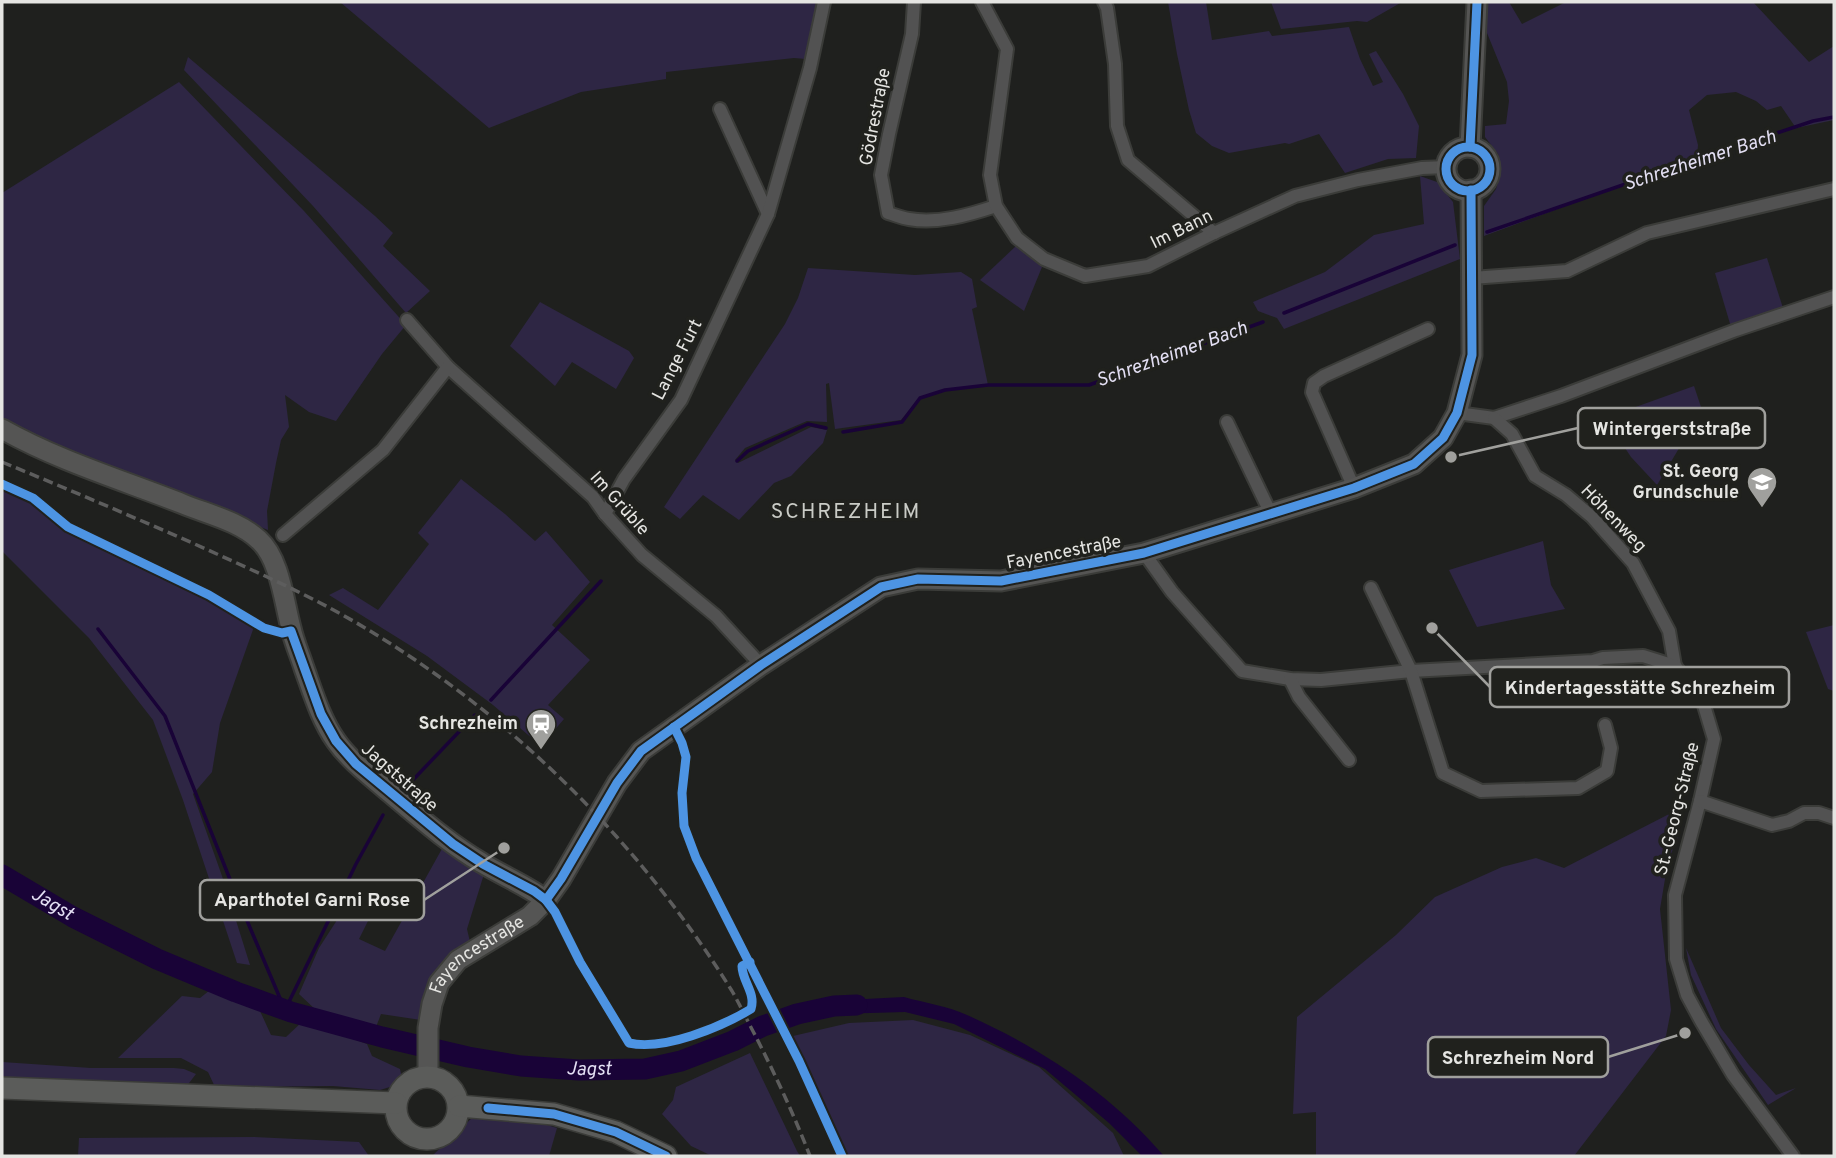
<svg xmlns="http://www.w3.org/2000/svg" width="1836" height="1158" font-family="Overpass,sans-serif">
<rect width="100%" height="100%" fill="#1f201e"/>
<g fill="#2e2644">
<path d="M 340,2 L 818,2 L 806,59 L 794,58 L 666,72 L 666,79 L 581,92 L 489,128 Z"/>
<path d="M 1168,2 L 1206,2 L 1212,40 L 1269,31 L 1272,36 L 1349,27 L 1360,59 L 1373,86 L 1383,82 L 1369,54 L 1376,51 L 1403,94 L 1419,126 L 1416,158 L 1388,159 L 1345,173 L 1319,134 L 1289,144 L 1285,143 L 1229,153 L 1212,146 L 1196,133 L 1189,110 L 1177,54 Z"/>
<path d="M 1271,2 L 1402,2 L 1367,22 L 1357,21 L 1281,29 Z"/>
<path d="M 1487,2 L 1509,2 L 1522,24 L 1566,2 L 1753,2 L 1809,62 L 1834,46 L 1834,120 L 1796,128 L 1781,106 L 1767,110 L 1756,101 L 1736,92 L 1707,95 L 1689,110 L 1698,145 L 1697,158 L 1484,236 L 1484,206 L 1496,189 L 1501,172 L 1498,154 L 1485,137 L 1485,126 L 1506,124 L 1509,101 L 1507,82 L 1487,33 Z"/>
<path d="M 188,57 L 375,216 L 393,233 L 383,246 L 430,291 L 406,313 L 313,206 L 184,70 Z"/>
<path d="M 179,82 L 304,211 L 406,325 L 382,354 L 336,421 L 309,412 L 285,395 L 289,427 L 281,440 L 276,463 L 267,511 L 268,530 L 37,438 L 2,418 L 2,193 Z"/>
<path d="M 1420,176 L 1437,182 L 1453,202 L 1460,259 L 1284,329 L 1277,318 L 1258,311 L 1253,302 L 1325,272 L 1374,235 L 1424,224 Z"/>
<path d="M 1016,246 L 1042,267 L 1024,311 L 980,280 Z"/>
<path d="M 1767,258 L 1783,308 L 1731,327 L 1715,273 Z"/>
<path d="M 808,268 L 915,275 L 961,272 L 972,279 L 977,307 L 972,309 L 988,385 L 954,388 L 920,397 L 901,420 L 835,429 L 829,383 L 826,384 L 827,422 L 807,421 L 745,448 L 735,460 L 738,463 L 811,427 L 827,430 L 823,443 L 791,476 L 774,483 L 739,520 L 703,495 L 680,519 L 664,507 L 785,324 L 798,298 Z"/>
<path d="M 540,302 L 629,351 L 634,358 L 616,389 L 572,362 L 555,386 L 510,346 Z"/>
<path d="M 1694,386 L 1702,410 L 1657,485 L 1631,457 L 1605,418 Z"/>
<path d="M 461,479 L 505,514 L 535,541 L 546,531 L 590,582 L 552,625 L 590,660 L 548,705 L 564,719 L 541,746 L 493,705 L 427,656 L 329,595 L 343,588 L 378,610 L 429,544 L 418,533 Z"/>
<path d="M 5,488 L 33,503 L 71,531 L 143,566 L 255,624 L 220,723 L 212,772 L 193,794 L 222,876 L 250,965 L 237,963 L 183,800 L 153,720 L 89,638 L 2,551 L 2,491 Z"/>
<path d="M 1543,541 L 1551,585 L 1565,609 L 1477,627 L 1449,570 Z"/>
<path d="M 1834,625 L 1834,691 L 1828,689 L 1806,632 Z"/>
<path d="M 1675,811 L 1678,837 L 1668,861 L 1660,909 L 1671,1010 L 1666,1036 L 1574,1156 L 1316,1156 L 1316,1112 L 1293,1114 L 1297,1017 L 1396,935 L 1435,897 L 1502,867 L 1536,858 L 1564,868 Z"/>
<path d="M 443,847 L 484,874 L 467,929 L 470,942 C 460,947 449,953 442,962 C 430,978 426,1001 421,1020 L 381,1014 L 376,1027 L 317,1011 L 299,994 L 319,948 L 359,886 L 379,899 L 359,939 L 385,951 Z"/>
<path d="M 1686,948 L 1721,1028 L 1749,1065 L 1776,1095 L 1796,1088 L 1768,1105 L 1716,1029 L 1691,975 Z"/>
<path d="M 215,986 L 260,1011 L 271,1035 L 286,1037 L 303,1021 L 367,1044 L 372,1056 L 400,1069 L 403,1083 L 380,1090 L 333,1086 L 215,1087 L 208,1072 L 181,1058 L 118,1058 L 182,996 L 200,998 Z"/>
<path d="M 913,1020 L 970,1035 L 1039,1067 L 1113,1133 L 1124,1156 L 845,1156 L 793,1036 L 849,1023 Z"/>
<path d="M 750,1053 L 797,1151 L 800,1156 L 712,1156 L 691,1146 L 662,1114 L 673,1100 L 676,1087 Z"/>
<path d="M 2,1062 L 91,1068 L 174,1068 L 184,1069 L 196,1074 L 186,1087 L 2,1078 Z"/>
<path d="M 474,1116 L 547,1125 L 557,1128 L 549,1156 L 432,1156 Z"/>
<path d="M 254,1137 L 359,1142 L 369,1156 L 78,1156 L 79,1138 Z"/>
</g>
<path fill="#190337" d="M 904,997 C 925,1003 948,1006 967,1015 C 1041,1048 1111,1094 1164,1156 L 1142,1156 L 1109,1123 L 1045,1069 L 954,1024 L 905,1012 L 835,1014 L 826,1001 Z"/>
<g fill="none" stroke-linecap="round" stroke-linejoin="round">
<g stroke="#190337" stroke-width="3.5">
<path d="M 1487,232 L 1692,161 L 1813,121 L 1834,117"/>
<path d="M 1284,313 L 1455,245"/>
<path d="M 843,432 L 902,422 L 920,398 L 945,390 L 988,385 L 1089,385 L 1263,322"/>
<path d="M 737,461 L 748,451 L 808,424 L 826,428"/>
<path d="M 98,629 L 165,716 L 237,897 L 285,1010"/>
<path d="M 491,700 L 601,581"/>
<path d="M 410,783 L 475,715"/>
<path d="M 285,1010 L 356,864 L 383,815"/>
</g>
<path stroke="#190337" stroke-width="21" id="s1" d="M 2,875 L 73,917 L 157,959 L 236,992 L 291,1012 L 382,1037 L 468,1057 L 521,1066 L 579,1070 L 645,1069 L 681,1061 L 733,1041 L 763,1026 L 797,1014 L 834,1006 L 857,1005"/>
<g stroke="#3b3c39" stroke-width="16">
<g id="street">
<path d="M 914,2 L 912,34 L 889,134 L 881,175 L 888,213 C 895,215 902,218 909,219 C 938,224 969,215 996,206"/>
<path d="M 982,2 L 1007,49 L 990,175 L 996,206 L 1017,238 L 1044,259 L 1085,276 L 1148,266 L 1214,233 L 1295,196 L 1358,180 L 1422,168 L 1447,167"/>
<path d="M 1104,2 L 1107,8 L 1115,64 L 1117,126 L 1128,160 L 1214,233"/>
<path d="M 720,109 L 768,214"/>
<path d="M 1472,278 L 1567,271 L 1647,233 L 1834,189"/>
<path d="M 407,320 L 448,367 L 593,497 L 605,514 L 642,555 L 716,616 L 761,665"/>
<path d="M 1457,413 L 1494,418 L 1561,396 L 1736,330 L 1834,297"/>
<path d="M 1494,418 L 1512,434 L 1535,476 L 1566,495 L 1592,517 L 1633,563 L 1669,631 L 1675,666"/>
<path d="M 1227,422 L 1271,514"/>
<path d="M 1354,488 L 1312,392 L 1314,383 L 1324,376 L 1428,329"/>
<path d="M 605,514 L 624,479 L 681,400 L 768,214 L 810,68 L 824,2"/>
<path d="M 283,535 L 383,450 L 448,367"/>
<path d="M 1144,553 L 1172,592 L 1242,671 L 1290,679 L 1321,680 L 1411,671 L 1593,661 L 1603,658 L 1643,656 L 1675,666 L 1703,702 L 1714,739 L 1700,801 L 1675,895 L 1676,959 L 1687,995 L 1701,1021 L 1733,1075 L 1793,1156"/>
<path d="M 1371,588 L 1411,671 L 1443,773 L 1481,791 L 1578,788 L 1607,771 L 1611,748 L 1605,725"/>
<path d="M 1290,679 L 1299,697 L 1349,760"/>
<path d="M 1700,801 L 1772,825 L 1789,821 L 1804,813 L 1819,813 L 1834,818"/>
</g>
</g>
<g stroke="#3b3c39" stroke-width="23">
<g id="secondary">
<path d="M 1470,147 L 1477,2"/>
<circle cx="1468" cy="169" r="22"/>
<path d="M 2,429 C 59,461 122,480 183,504 C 207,514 239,521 259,540 C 280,559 284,602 291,628 C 294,642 300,655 304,668 C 313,693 321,720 336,741 C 350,761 371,776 389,792 C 419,817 448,843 482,863 C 503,876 526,885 546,900"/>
<path id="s2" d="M 428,1076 L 428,1028 L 432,1004 L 439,983 L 458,960 L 530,916 L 546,900 L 561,879 L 617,783 L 641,751 L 761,665 L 881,587 L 918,579 L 1001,581 L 1144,553 L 1354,488 L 1414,464 L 1443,438 L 1457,413 L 1472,355 L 1471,190"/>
</g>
</g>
<g stroke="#3b3c39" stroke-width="24">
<g id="primary">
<circle cx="427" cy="1108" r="31"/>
<path d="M 2,1088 L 396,1103"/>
<path d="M 459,1106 L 554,1114 L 616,1132 L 666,1156"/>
</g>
</g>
<use href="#street" stroke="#525252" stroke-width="12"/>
<use href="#secondary" stroke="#555554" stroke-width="19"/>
<use href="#primary" stroke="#5b5c5a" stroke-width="21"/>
<path stroke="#5d5d5d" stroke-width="3.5" stroke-dasharray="10 5" stroke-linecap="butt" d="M 2,462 C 70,490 138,519 206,549 C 256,572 307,594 355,622 C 509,712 638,840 732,991 C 740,1005 747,1020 755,1035 C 775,1074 794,1115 810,1156"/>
<g stroke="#20211d" stroke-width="13">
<g id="cycleway">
<path d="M 1470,147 L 1477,2"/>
<circle cx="1468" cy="169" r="22"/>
<path d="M 2,484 L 33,498 L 68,527 L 209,595 L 264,628 L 282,633 L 291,631 L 321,714 L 336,741 L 356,764 L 453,844 L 483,864 L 534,891 L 546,900 L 555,912 L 580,962 L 629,1043 C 664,1051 721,1027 751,1009 C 756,993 742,981 742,966 L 750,962"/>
<path d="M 674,727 L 682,743 L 686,757 L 682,793 L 684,826 L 696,858 L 799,1061 L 842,1156"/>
<path d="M 546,900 L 561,879 L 617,783 L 641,751 L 761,665 L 881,587 L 918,579 L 1001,581 L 1144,553 L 1354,488 L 1414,464 L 1443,438 L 1457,413 L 1472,355 L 1471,190"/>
<path d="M 488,1108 L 554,1114 L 616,1132 L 666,1156"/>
</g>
</g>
<use href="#cycleway" stroke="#4d94e3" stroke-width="9"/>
</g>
<defs>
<g id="school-pin" transform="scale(1.575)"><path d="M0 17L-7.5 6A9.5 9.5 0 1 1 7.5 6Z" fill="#a0a09d" stroke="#20211d"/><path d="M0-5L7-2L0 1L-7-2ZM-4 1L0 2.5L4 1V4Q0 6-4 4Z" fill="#fff"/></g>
<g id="station-pin" transform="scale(1.575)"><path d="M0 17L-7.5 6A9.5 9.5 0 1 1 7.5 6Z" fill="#a0a09d" stroke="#20211d"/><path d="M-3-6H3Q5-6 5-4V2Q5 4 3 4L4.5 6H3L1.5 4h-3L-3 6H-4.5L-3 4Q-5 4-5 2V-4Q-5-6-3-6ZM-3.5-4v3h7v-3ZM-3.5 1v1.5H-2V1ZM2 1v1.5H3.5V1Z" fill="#fff"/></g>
</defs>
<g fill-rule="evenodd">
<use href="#school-pin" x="1762" y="482"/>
<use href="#station-pin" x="541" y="724"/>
</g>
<g text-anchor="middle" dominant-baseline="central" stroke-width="7" stroke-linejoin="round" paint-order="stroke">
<g font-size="18" fill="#e5e5e2" stroke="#20211d">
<text transform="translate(876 117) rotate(-79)">Gödrestraße</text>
<text transform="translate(1182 230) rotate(-26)">Im Bann</text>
<text transform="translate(678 360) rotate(-63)">Lange Furt</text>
<text transform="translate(619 504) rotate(48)">Im Grüble</text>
<text transform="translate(1613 519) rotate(46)">Höhenweg</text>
<text transform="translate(1064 553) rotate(-11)">Fayencestraße</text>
<text transform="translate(399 778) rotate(41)">Jagststraße</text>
<text transform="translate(1678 809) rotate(-76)">St.-Georg-Straße</text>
<text stroke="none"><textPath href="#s2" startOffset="142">Fayencestraße</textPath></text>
</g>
<g font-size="18" font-weight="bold" fill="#e5e5e2" stroke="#20211d" text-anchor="end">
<text x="1739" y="472">St. Georg<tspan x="1739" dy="21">Grundschule</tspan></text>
<text x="518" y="724">Schrezheim</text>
</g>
<g font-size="19" font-style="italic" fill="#e3dff3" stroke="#20211d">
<text transform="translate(1700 161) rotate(-18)">Schrezheimer Bach</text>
<text transform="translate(1172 355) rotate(-20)">Schrezheimer Bach</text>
<text stroke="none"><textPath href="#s1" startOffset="58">Jagst</textPath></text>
<text stroke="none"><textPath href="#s1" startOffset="625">Jagst</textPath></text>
</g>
<g font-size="21" letter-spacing="2" fill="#caccc6" stroke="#20211d">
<text x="846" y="512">SCHREZHEIM</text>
</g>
</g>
<path fill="none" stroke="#a0a09d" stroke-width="2.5" d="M1451 457L1578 428M1432 628L1490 687M504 848L424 900M1685 1033L1608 1057"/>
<g fill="#a0a09d" stroke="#20211d" stroke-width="2.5">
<circle cx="1451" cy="457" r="7"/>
<circle cx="1432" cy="628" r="7"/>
<circle cx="504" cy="848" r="7"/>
<circle cx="1685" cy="1033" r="7"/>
</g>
<g fill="#20211d" stroke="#a0a09d" stroke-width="2.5">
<rect x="1578" y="408" width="187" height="40" rx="7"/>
<rect x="1490" y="667" width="299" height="40" rx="7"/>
<rect x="200" y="880" width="224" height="40" rx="7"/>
<rect x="1428" y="1037" width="180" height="40" rx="7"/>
</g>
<g font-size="19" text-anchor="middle" font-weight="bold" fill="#e5e5e2">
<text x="1672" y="435">Wintergerststraße</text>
<text x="1640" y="694">Kindertagesstätte Schrezheim</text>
<text x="312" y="906">Aparthotel Garni Rose</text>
<text x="1518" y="1064">Schrezheim Nord</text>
</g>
<rect width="1836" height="1158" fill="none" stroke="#e5e5e2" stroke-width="7"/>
</svg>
